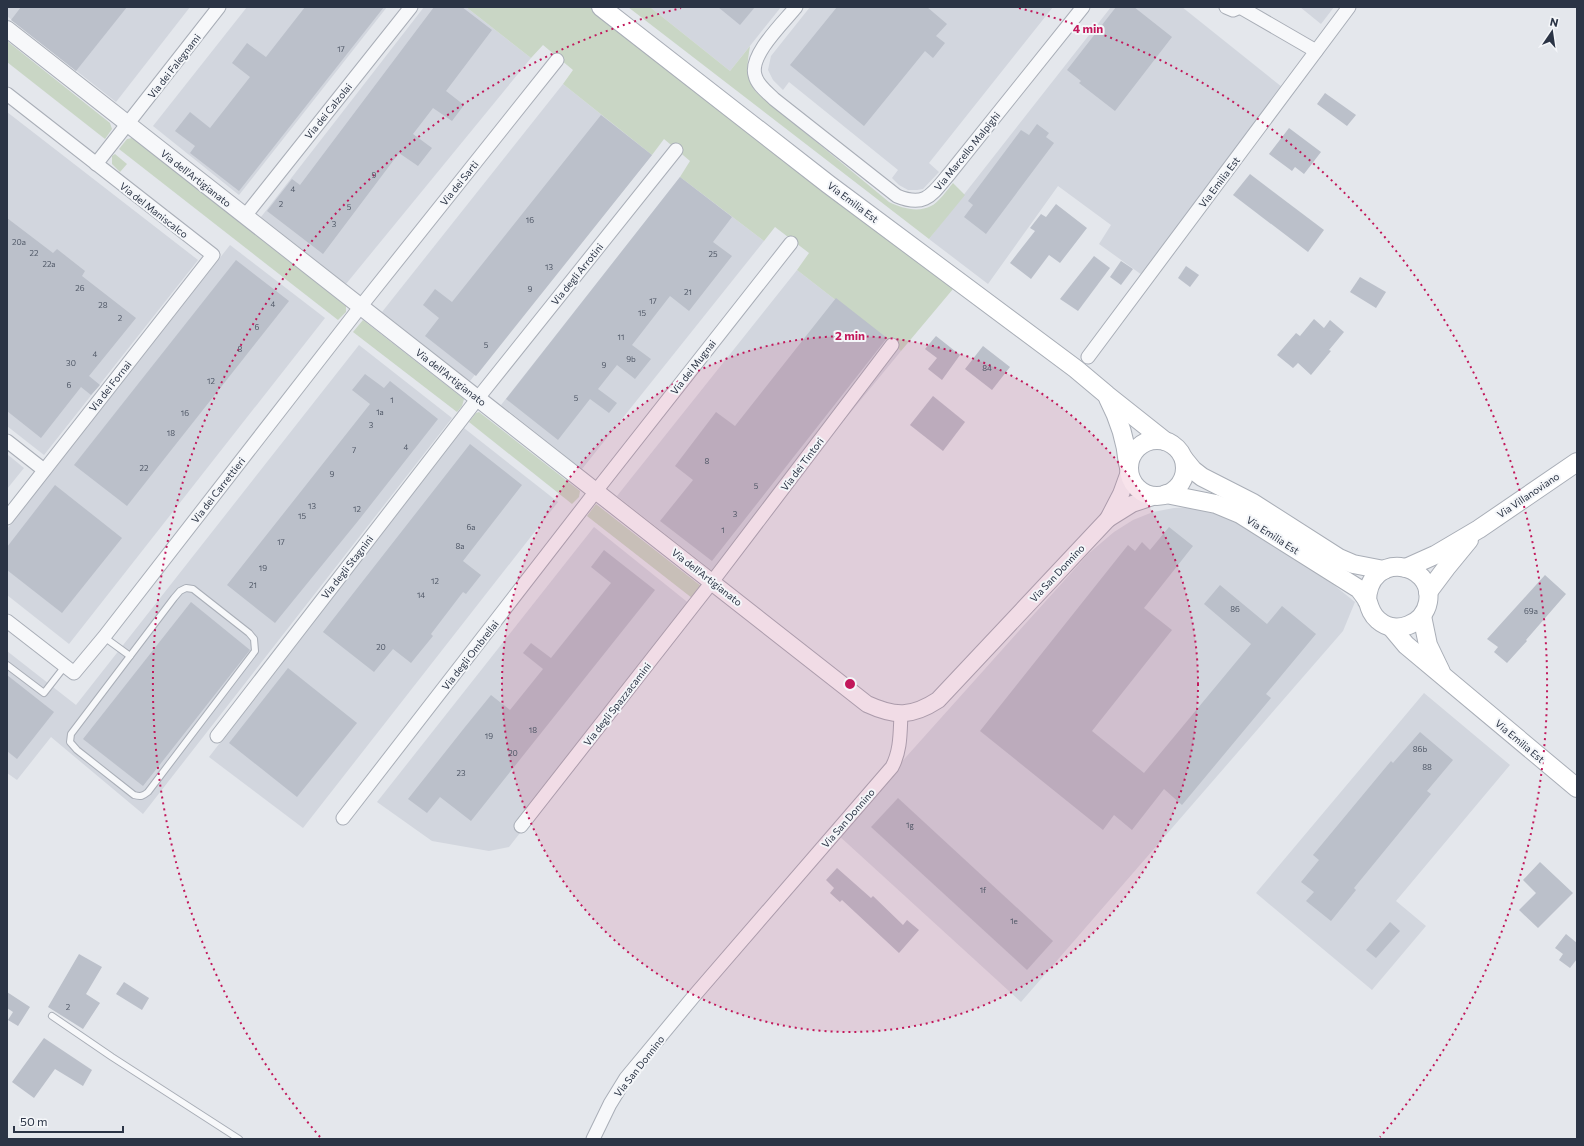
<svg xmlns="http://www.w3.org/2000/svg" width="1584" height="1146" font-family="Commissioner,sans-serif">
<rect width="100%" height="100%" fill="#e4e7ec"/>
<g fill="#d2d6de">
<path d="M 7,7 L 190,7 L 116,102 L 7,16 Z"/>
<path d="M 247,7 L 387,7 L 239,195 L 153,126 Z"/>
<path d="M 424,7 L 466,7 L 531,58 L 346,284 L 261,217 Z"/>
<path d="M 650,7 L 781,7 L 730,71 Z"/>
<path d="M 810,7 L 1053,7 L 929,163 L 939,172 L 923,189 L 917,190 L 908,190 L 899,185 L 892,178 L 898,170 L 789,82 L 783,90 L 773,80 L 768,70 L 771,56 Z"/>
<path d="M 1111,7 L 1182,7 L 1282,87 L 1142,275 L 1099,244 L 1111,225 L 1058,186 L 988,284 L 929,239 Z"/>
<path d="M 1300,7 L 1334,7 L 1321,24 Z"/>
<path d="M 563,84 L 652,155 L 470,381 L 382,312 Z"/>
<path d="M 7,112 L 198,260 L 44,455 L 7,426 Z"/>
<path d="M 680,177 L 764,241 L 582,469 L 501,405 Z"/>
<path d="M 230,245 L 325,318 L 69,644 L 7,595 L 7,529 Z"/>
<path d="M 797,270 L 901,351 L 836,430 L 720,577 L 617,496 Z"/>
<path d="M 359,345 L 452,418 L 143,814 L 51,737 L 17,780 L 7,773 L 7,651 L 76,705 Z"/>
<path d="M 464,428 L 558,502 L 303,828 L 209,757 Z"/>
<path d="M 7,454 L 24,468 L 7,489 Z"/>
<path d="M 1193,507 L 1219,513 L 1246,523 L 1293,552 L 1355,602 L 1343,631 L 1021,1002 L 837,834 L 1088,554 L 1114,532 L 1133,520 L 1153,512 L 1174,508 Z"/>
<path d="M 594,527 L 696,609 L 509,847 L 489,851 L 432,841 L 377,802 Z"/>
<path d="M 1424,693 L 1510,765 L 1396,901 L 1426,926 L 1372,990 L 1256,893 Z"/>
</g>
<g fill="#c9d6c5">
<path d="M 466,7 L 592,7 L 953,289 L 901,351 L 797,270 L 809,253 L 775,227 L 764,241 L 680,177 L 690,161 L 664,139 L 652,155 L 563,84 L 573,70 L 543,45 L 531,58 Z"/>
<path d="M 628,7 L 650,7 L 730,71 L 750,46 C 747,65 745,75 756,92 L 889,202 C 901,208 918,213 931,206 C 938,203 948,189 953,183 L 965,195 L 929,239 Z"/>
<path d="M 7,41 L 110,123 L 112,129 L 105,139 L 7,62 Z"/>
<path d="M 132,138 L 346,306 L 346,312 L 338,320 L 119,149 L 127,139 Z"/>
<path d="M 115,154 L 127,164 L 120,172 L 112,164 L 112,156 Z"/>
<path d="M 363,320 L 464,399 L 462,406 L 457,412 L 353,332 Z"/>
<path d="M 479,412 L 580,491 L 579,497 L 572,504 L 469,422 L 476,413 Z"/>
<path d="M 596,504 L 701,586 L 692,598 L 587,516 Z"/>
</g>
<g fill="#bbc0ca">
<path d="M 21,7 L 127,7 L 76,71 L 11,20 Z"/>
<path d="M 305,7 L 384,7 L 239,191 L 190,153 L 195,146 L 175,131 L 190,112 L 210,128 L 250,77 L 232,63 L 247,43 L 266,57 Z"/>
<path d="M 434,7 L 462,7 L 492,30 L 446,91 L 464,105 L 452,121 L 433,108 L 413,134 L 432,148 L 418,166 L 399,153 L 323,254 L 267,211 L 292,179 L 300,185 Z"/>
<path d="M 718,7 L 755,7 L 740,25 Z"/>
<path d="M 837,7 L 927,7 L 947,24 L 936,36 L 945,43 L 933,58 L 925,51 L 864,126 L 790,65 Z"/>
<path d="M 1116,7 L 1134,7 L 1172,37 L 1115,111 L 1079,83 L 1081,81 L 1067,70 Z"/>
<path d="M 1325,93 L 1356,115 L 1347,126 L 1317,104 Z"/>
<path d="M 601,115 L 652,155 L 476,376 L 425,336 L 439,318 L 423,305 L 435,289 L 452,302 Z"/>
<path d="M 1037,124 L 1049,133 L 1046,137 L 1054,143 L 986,234 L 964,217 L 973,205 L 968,201 L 1021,130 L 1029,135 Z"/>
<path d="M 1289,128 L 1321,152 L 1304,174 L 1295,167 L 1292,171 L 1269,154 Z"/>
<path d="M 1250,174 L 1324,230 L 1308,252 L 1233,195 Z"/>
<path d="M 680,177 L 732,217 L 713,242 L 732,256 L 689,311 L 670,296 L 632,345 L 651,359 L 635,379 L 617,365 L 598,389 L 617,403 L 609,413 L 590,399 L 558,440 L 506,399 Z"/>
<path d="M 1056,204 L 1087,228 L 1060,263 L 1049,255 L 1031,279 L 1010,263 L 1035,231 L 1030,228 L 1041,214 L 1046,217 Z"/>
<path d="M 7,218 L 53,253 L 57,249 L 85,271 L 82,276 L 136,318 L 89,376 L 100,385 L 91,395 L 81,387 L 41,438 L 7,411 Z"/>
<path d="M 1094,256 L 1110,268 L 1078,311 L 1060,299 Z"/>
<path d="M 236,260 L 289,301 L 127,506 L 74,465 Z"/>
<path d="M 1121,261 L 1133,269 L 1121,285 L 1110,277 Z"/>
<path d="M 1186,266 L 1199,275 L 1190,287 L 1178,278 Z"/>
<path d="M 1360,277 L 1386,292 L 1376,308 L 1350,292 Z"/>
<path d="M 836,298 L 887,338 L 712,561 L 660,521 L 693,480 L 675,466 L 716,412 L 735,426 Z"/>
<path d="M 1314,319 L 1324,328 L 1330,320 L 1344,332 L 1329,350 L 1331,351 L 1311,375 L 1298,363 L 1293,368 L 1277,355 L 1296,333 L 1300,336 Z"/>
<path d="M 936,336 L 960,355 L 942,380 L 928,369 L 937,358 L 925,349 Z"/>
<path d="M 983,346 L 1010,367 L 992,390 L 965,369 Z"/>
<path d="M 365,374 L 384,388 L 390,381 L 438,419 L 358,521 L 275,623 L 227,585 L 370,404 L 352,390 Z"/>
<path d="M 933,396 L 965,422 L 943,451 L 910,425 Z"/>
<path d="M 470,444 L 522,485 L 463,561 L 481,575 L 466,594 L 463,592 L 431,634 L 433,636 L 411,663 L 393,649 L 374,672 L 323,632 Z"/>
<path d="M 55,485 L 122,538 L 62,613 L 7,570 L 7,547 Z"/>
<path d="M 1169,527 L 1193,546 L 1144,608 L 1172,630 L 1092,731 L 1144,773 L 1251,644 L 1204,604 L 1220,585 L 1267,624 L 1282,606 L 1316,634 L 1266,694 L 1271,698 L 1182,805 L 1164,789 L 1132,830 L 1114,815 L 1103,830 L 980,731 L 1128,545 L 1135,551 L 1142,542 L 1150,550 Z"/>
<path d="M 604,550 L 655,590 L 471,821 L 440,797 L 427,813 L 408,799 L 465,727 L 491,695 L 510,710 L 543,669 L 523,653 L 531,643 L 551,658 L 611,583 L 591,567 Z"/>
<path d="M 1545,575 L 1566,594 L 1526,640 L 1527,641 L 1507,663 L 1494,652 L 1498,647 L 1487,639 Z"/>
<path d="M 191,602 L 250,650 L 143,786 L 83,739 Z"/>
<path d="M 288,668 L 357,723 L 297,797 L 229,743 Z"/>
<path d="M 7,675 L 54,712 L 17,759 L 7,751 Z"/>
<path d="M 1420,732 L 1453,760 L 1427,791 L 1431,794 L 1354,888 L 1356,890 L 1331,921 L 1306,901 L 1314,892 L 1301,882 L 1319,860 L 1313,855 L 1391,761 L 1393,763 Z"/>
<path d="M 898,798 L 1053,941 L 1027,970 L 871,827 Z"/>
<path d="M 1540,862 L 1573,893 L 1538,928 L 1519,910 L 1536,893 L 1523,880 Z"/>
<path d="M 837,868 L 871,898 L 873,896 L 903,925 L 907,920 L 919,930 L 899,953 L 842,900 L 840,902 L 830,893 L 834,888 L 826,880 Z"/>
<path d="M 1390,922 L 1400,931 L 1376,958 L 1366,950 Z"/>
<path d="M 1566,934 L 1577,943 L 1577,959 L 1570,968 L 1559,960 L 1563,954 L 1555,948 Z"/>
<path d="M 79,954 L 102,967 L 86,994 L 100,1003 L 83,1029 L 48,1007 Z"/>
<path d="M 124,982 L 149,998 L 142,1010 L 116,994 Z"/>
<path d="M 7,992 L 30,1007 L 18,1026 L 8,1020 L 13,1012 L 7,1008 Z"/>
<path d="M 44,1038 L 92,1070 L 83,1086 L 55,1069 L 34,1098 L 12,1082 Z"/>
</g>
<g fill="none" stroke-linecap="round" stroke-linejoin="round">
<g stroke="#a9aeb7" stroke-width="8">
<g id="service">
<path d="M 186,588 L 193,589 L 249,633 L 254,639 L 255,651 L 148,792 C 143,796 141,797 134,795 L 77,750 L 70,742 L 71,734 L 174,598 L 180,591 Z"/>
<path d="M 104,637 L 130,656"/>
<path d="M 7,665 L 44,693 L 65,666"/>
<path d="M 52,1016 L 112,1057 L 239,1139"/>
</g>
</g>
<g stroke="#a9aeb7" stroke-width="15">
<g id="minor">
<path d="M 796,7 C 784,22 749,55 755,75 C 757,85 767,92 774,99 L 897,196 C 926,208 932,194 950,173 L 1083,7"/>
<path d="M 1226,7 L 1233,10 L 1240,7"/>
<path d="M 1240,7 L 1316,51"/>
<path d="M 7,94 L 213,255 L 7,518"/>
<path d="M 96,164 L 219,7"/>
<path d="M 245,216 L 411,7"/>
<path d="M 1088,357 L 1349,7"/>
<path d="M 7,441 L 44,470"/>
<path d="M 7,621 L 74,673 L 104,637 L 361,306 L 557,60"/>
<path d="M 217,736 L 478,398 L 676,150"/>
<path d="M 343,818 L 596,491 L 791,243"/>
<path d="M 521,826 L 712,582 L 892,345"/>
<path d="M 593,1139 L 610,1104 L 626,1078 L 694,996 L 892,767 C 901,750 900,732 901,714"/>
</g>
</g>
<g stroke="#a9aeb7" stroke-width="18">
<g id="tertiary">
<path d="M 7,29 L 867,704 C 895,717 912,717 938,700 L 1108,519 L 1121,494 L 1129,472"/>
<path d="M 1108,519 L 1132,504 L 1156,496"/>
</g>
</g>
<g stroke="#a9aeb7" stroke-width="20">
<g id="secondary">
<path d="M 601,7 L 828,184 L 1076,369 L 1107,395 L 1165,441"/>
<path d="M 1108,398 C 1119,419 1126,440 1128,464"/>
<circle cx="1157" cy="468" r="28"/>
<path d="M 1184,459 L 1193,470 L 1202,477 L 1253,503 L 1339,558 L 1353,564 L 1384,570"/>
<path d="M 1166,494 L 1216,504 L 1240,514 L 1359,589 C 1362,593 1366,598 1368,602 C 1370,609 1372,615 1378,620 C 1396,636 1424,624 1428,602 C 1435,561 1368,550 1367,601"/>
<path d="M 1406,568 L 1435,555 L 1479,529 L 1577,462"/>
<path d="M 1428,592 L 1446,568 L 1469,540"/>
<path d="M 1422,616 L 1428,645 L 1441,672"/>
<path d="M 1391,627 L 1406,645 L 1577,788"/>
</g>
</g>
<use href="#service" stroke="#f7f8fa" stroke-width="6"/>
<use href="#minor" stroke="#f7f8fa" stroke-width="13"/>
<use href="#tertiary" stroke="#f7f8fa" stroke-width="16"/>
<use href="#secondary" stroke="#fff" stroke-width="18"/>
</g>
<circle cx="850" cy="684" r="348" fill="#c2185b" fill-opacity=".12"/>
<g fill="none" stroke="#c2185b" stroke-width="2" stroke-dasharray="2 4">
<circle cx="850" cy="684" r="348"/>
<path d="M320 1137A697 697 0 0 1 681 8M1019 8A697 697 0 0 1 1380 1137"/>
</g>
<g text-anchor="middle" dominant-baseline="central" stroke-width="4" stroke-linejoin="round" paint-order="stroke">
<g font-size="8" fill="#4f5766">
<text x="341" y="49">17</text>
<text x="374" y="175">9</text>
<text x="293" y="189">4</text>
<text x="281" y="204">2</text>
<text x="349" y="207">5</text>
<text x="530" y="220">16</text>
<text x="334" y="224">3</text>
<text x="19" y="242">20a</text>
<text x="34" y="253">22</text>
<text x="713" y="254">25</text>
<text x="49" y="264">22a</text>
<text x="549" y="267">13</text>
<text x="80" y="288">26</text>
<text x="530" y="289">9</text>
<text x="688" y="292">21</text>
<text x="653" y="301">17</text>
<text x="273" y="304">4</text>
<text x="103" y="305">28</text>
<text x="642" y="313">15</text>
<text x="120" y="318">2</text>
<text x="257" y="327">6</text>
<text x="621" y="337">11</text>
<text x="486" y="345">5</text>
<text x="240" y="349">8</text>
<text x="95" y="354">4</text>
<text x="631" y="359">9b</text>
<text x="71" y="363">30</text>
<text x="604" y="365">9</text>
<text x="987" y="368">84</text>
<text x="211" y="381">12</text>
<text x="69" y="385">6</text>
<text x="576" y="398">5</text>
<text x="392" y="400">1</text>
<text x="380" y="412">1a</text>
<text x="185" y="413">16</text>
<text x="371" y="425">3</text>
<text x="171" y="433">18</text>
<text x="406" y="447">4</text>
<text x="354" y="450">7</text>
<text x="707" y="461">8</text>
<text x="144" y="468">22</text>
<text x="332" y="474">9</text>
<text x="756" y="486">5</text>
<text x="312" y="506">13</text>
<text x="357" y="509">12</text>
<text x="735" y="514">3</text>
<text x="302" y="516">15</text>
<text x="471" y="527">6a</text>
<text x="723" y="530">1</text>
<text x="281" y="542">17</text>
<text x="460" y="546">8a</text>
<text x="263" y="568">19</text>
<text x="435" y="581">12</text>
<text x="253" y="585">21</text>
<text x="421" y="595">14</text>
<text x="1235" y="609">86</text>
<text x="1531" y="611">69a</text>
<text x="381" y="647">20</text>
<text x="533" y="730">18</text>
<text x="489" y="736">19</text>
<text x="1420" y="749">86b</text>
<text x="513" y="753">20</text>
<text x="1427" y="767">88</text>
<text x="461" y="773">23</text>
<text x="910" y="825">1g</text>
<text x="983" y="890">1f</text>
<text x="1014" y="921">1e</text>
<text x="68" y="1007">2</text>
</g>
<g font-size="10" fill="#2b3445" stroke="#f4f6f9">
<text transform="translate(174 66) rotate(-52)">Via dei Falegnami</text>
<text transform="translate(328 111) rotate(-51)">Via dei Calzolai</text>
<text transform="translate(967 151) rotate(-51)">Via Marcello Malpighi</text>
<text transform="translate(196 178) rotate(38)">Via dell'Artigianato</text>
<text transform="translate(1219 182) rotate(-53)">Via Emilia Est</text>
<text transform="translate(459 183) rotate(-51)">Via dei Sarti</text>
<text transform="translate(853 202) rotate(37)">Via Emilia Est</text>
<text transform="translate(154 210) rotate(38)">Via del Maniscalco</text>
<text transform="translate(577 274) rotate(-51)">Via degli Arrotini</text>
<text transform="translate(693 367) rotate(-52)">Via dei Mugnai</text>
<text transform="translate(451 377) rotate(38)">Via dell'Artigianato</text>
<text transform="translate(110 386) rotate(-52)">Via dei Fornai</text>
<text transform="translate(802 464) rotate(-53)">Via dei Tintori</text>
<text transform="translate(218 490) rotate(-52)">Via dei Carrettieri</text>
<text transform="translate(1528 495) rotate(-34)">Via Villanoviano</text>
<text transform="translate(1273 535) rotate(33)">Via Emilia Est</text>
<text transform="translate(347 567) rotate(-52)">Via degli Stagnini</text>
<text transform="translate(1057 573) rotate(-47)">Via San Donnino</text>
<text transform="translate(707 577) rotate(38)">Via dell'Artigianato</text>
<text transform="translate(470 655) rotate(-52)">Via degli Ombrellai</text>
<text transform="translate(617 704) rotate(-52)">Via degli Spazzacamini</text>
<text transform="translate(1520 741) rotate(40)">Via Emilia Est</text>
<text transform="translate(848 818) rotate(-49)">Via San Donnino</text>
<text transform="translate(639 1066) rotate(-52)">Via San Donnino</text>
</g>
</g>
<circle cx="850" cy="684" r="6" fill="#c2185b" stroke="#f4f6f9" stroke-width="2"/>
<g font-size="12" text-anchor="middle" font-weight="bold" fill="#c2185b" stroke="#f4f6f9" stroke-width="4" stroke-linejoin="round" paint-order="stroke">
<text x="1088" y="33">4 min</text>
<text x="850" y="340">2 min</text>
</g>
<rect width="1584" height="1146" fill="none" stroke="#2b3445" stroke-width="16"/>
<g transform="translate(1552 32) rotate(13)" stroke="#f4f6f9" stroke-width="3" paint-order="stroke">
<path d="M0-3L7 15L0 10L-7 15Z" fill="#2b3445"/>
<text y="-6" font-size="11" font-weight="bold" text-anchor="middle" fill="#2b3445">N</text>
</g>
<path d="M14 1126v6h109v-6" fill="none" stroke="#2b3445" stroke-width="2"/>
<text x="20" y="1126" font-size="12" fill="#2b3445" stroke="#f4f6f9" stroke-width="3" paint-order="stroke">50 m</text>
</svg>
